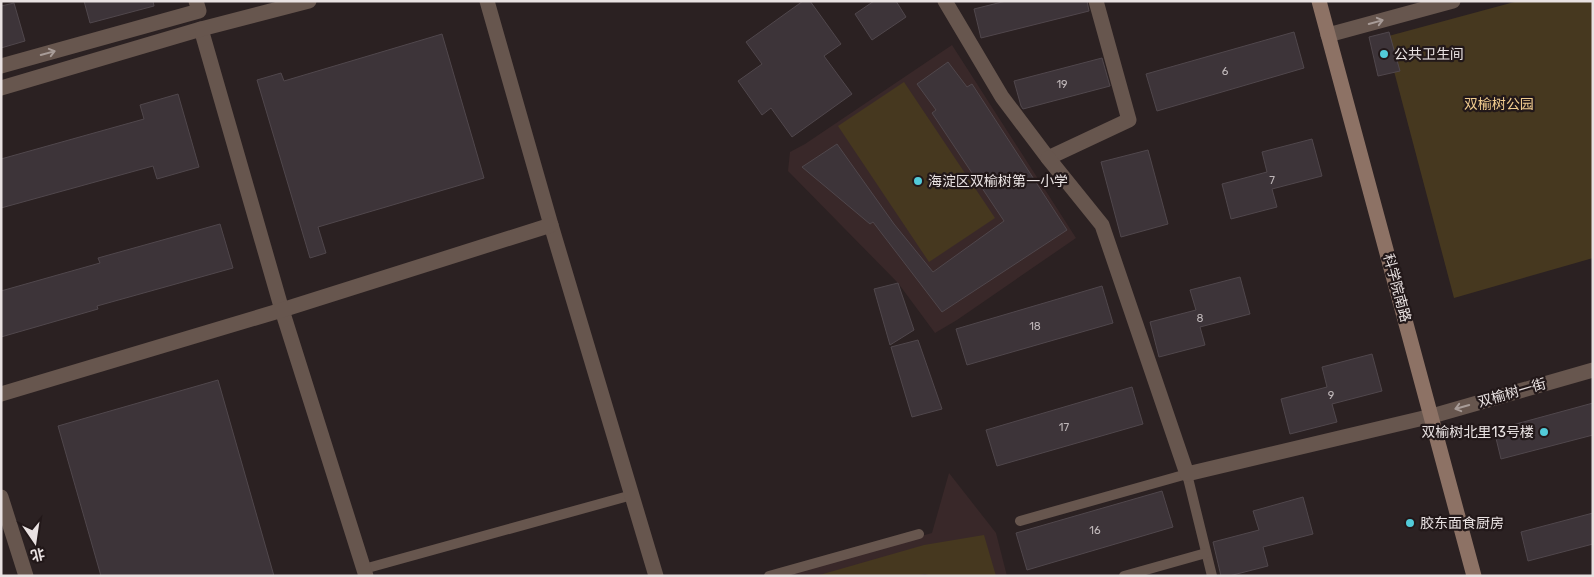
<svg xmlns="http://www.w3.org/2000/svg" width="1594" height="577" font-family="Rubik,'Noto Sans SC',sans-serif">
<rect width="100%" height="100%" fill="#2b2122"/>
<g fill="#392829">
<path d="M 952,45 L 1076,238 L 957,320 L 935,333 L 898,283 L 788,171 L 790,152 L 805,144 Z"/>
<path d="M 949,473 L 996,533 L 1007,576 L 775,576 L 932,533 Z"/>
</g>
<g fill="#46381f">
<path d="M 1518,1 L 1593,1 L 1593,258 L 1454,298 L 1385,37 Z"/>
<path d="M 904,82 L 995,218 L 929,262 L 838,126 Z"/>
<path d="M 984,535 L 996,576 L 931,576 L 925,574 L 913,576 L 816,576 L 924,545 Z"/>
</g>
<g fill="#3d3439" stroke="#50474c">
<path d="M 84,1 L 153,1 L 154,6 L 90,23 Z"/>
<path d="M 803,1 L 810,1 L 841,44 L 824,56 L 852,94 L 792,137 L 771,108 L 762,115 L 738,81 L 762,64 L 746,42 Z"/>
<path d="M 874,1 L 896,1 L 906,17 L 872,40 L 855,14 Z"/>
<path d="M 1006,1 L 1087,1 L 1089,11 L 981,38 L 974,9 Z"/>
<path d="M 14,3 L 25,41 L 1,48 L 1,6 Z"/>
<path d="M 1294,32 L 1304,68 L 1157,111 L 1146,74 Z"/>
<path d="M 1389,32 L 1400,71 L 1378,76 L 1369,37 Z"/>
<path d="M 442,34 L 484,178 L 318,227 L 326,253 L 310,258 L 257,80 L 281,73 L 284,81 Z"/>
<path d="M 1102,58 L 1110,86 L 1023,109 L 1021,106 L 1014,81 Z"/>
<path d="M 948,62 L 967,87 L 972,84 L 1067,230 L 942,312 L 873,222 L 870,224 L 802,167 L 837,144 L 894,224 L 933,272 L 1004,221 L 932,113 L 936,110 L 917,84 Z"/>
<path d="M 178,94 L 199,167 L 157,179 L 153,166 L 1,208 L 1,159 L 144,119 L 140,105 Z"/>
<path d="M 1312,139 L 1322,176 L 1272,189 L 1277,207 L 1231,219 L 1222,184 L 1267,172 L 1262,152 Z"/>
<path d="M 1148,150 L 1168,224 L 1121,237 L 1101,162 Z"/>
<path d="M 220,224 L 233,268 L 97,306 L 98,309 L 1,337 L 1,291 L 100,263 L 98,258 Z"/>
<path d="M 1240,277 L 1250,314 L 1200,327 L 1205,345 L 1159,357 L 1150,322 L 1196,310 L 1190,290 Z"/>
<path d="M 898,283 L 914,330 L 890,345 L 874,289 Z"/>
<path d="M 1102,286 L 1113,323 L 967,365 L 956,329 Z"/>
<path d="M 918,340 L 942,409 L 912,417 L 891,347 Z"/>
<path d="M 1372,354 L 1382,391 L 1332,404 L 1337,422 L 1290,434 L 1281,399 L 1327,387 L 1322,367 Z"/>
<path d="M 218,380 L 274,576 L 101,576 L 58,426 Z"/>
<path d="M 1132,387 L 1143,424 L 997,466 L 986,430 Z"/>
<path d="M 1593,403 L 1593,435 L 1501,459 L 1494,430 Z"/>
<path d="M 1162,491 L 1173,527 L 1027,570 L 1016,533 Z"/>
<path d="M 1303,497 L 1313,534 L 1263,547 L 1268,566 L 1229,576 L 1221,576 L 1213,542 L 1259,530 L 1253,511 Z"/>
<path d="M 1593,513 L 1593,544 L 1528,561 L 1521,532 Z"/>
</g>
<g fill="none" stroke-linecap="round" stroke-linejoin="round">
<g stroke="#67564e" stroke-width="10">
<path d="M 1020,521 L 1187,474 L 1212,576"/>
<path d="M 364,569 L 632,495"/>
<path d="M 769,576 L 919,534"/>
<path d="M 1124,576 L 1206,553"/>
</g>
<g stroke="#67564e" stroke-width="15">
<path d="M 487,1 L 551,225 L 656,576"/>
<path d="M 945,1 L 1002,97 L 1048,158 L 1129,120 L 1096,1"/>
<path d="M 201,29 L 282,310 L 366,576"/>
<path d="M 1328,35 L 1453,1"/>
<path d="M 1,66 L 199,11 L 196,1"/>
<path d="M 1,88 L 201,29 L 309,1"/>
<path d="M 1048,158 L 1102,225 L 1187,474 L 1432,416 L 1593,370"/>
<path d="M 1,394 L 282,310 L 551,225"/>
<path d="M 1,497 L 26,576"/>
</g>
<path stroke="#8d7265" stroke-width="15" d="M 1319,1 L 1474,576"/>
</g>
<defs><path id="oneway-shaft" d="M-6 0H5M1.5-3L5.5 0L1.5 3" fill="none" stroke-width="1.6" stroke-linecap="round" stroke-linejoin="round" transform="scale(1.25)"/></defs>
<g stroke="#a89c98">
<use href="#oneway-shaft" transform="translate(1376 22) rotate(-15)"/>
<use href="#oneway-shaft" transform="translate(48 53) rotate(-15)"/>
<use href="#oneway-shaft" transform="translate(1462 407) rotate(164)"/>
</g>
<g fill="#52cbd9" stroke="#221819" stroke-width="2">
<circle cx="1384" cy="54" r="5"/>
<circle cx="918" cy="181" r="5"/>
<circle cx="1544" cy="432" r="5"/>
<circle cx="1410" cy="523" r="5"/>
</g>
<g text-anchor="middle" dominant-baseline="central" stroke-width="4.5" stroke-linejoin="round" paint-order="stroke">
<g font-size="11" fill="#beb6b8">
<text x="1225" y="71">6</text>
<text x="1062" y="84">19</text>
<text x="1272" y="180">7</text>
<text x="1200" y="318">8</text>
<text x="1035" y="326">18</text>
<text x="1331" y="395">9</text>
<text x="1064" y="427">17</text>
<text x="1095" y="530">16</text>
</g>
<g font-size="14" fill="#e9e2e2" stroke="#221819" text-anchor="start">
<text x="1394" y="54">公共卫生间</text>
<text x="928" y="181">海淀区双榆树第一小学</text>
<text x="1534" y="432" text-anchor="end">双榆树北里13号楼</text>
<text x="1420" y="523">胶东面食厨房</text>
</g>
<g font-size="14" fill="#f0cb8e" stroke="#221819">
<text x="1499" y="104">双榆树公园</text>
</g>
<g font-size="14" fill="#e9e2e2" stroke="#221819">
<text transform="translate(1397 288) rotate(75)">科学院南路</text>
<text transform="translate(1512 393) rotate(-16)">双榆树一街</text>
</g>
</g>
<rect width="1594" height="577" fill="none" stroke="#e9e2e2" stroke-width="5"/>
<g transform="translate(35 542) rotate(167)" stroke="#221819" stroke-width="4" paint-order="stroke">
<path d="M0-4L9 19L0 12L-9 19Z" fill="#e9e2e2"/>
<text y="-8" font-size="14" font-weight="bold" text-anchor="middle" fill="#e9e2e2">北</text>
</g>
</svg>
